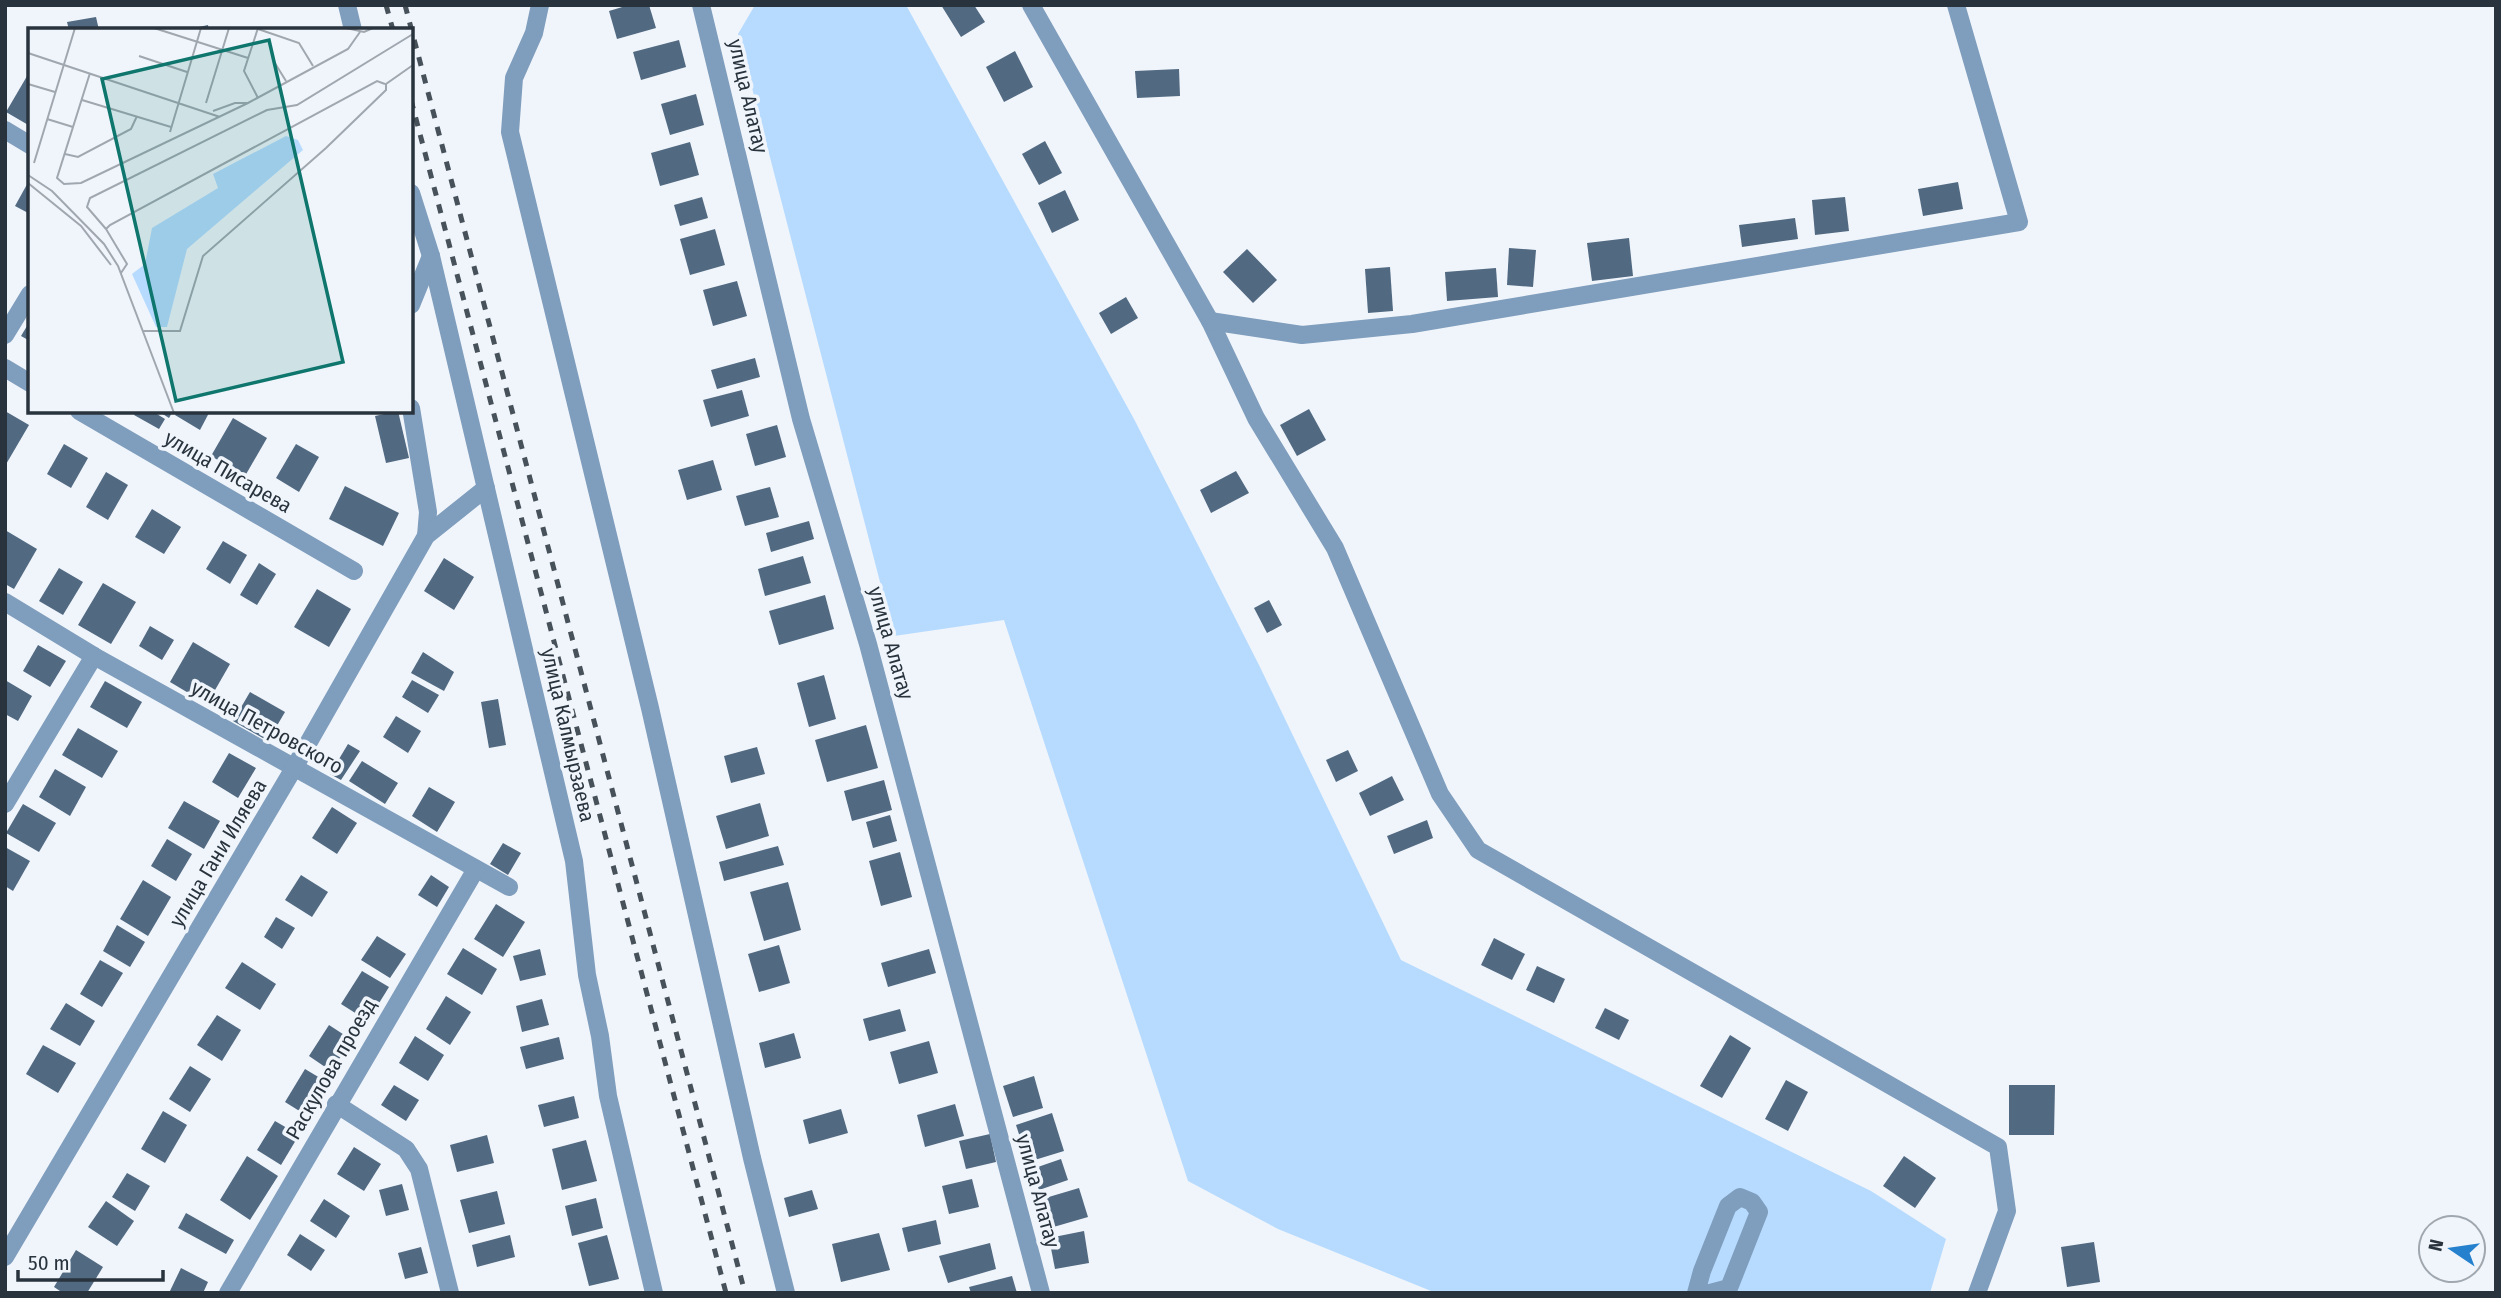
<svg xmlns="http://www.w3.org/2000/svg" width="2501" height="1298" font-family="'Fira Sans Condensed',sans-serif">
<rect width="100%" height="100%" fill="#f0f5fb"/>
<path fill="#b7dbff" d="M 755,5 L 906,5 L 1134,419 L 1259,665 L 1401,960 L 1871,1191 L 1946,1239 L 1930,1293 L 1436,1293 L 1278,1229 L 1188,1181 L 1004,620 L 894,636 L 738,34 Z"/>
<g fill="#516981">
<path d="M 629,5 L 649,5 L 656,28 L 617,39 L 609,11 Z"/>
<path d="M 941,5 L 974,5 L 985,22 L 961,37 Z"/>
<path d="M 96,17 L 99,30 L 69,30 L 67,22 Z"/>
<path d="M 208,25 L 209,30 L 190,30 L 190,29 Z"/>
<path d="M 679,40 L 686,67 L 641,80 L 633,52 Z"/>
<path d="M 1015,51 L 1033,87 L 1004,102 L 986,67 Z"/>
<path d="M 1179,69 L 1180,96 L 1137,98 L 1135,71 Z"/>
<path d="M 30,71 L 30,126 L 6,112 Z"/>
<path d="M 696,94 L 704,125 L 670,135 L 661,104 Z"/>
<path d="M 1045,141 L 1062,173 L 1039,185 L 1022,154 Z"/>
<path d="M 690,142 L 699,175 L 660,186 L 651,153 Z"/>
<path d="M 30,179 L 30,214 L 15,206 Z"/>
<path d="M 1958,182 L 1963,209 L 1923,216 L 1918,189 Z"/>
<path d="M 1065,190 L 1079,220 L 1052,233 L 1038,203 Z"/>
<path d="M 702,197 L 708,218 L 680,226 L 674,205 Z"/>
<path d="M 1845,197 L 1849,231 L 1815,235 L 1812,200 Z"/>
<path d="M 1795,218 L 1798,239 L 1742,247 L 1739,225 Z"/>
<path d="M 715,229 L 725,265 L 690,275 L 680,239 Z"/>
<path d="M 1629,238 L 1633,276 L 1592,281 L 1587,243 Z"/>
<path d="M 1509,248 L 1536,250 L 1533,287 L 1507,285 Z"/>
<path d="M 1247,249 L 1277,280 L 1253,303 L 1223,272 Z"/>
<path d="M 1390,267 L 1393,311 L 1368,313 L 1365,269 Z"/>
<path d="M 1496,268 L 1498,297 L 1447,301 L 1445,272 Z"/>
<path d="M 737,281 L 747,316 L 713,326 L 703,290 Z"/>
<path d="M 1126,297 L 1138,318 L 1111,334 L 1099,313 Z"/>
<path d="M 30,321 L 30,341 L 21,336 Z"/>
<path d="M 755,358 L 760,377 L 717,389 L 711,370 Z"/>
<path d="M 742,390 L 749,416 L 711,427 L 703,400 Z"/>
<path d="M 1309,409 L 1326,440 L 1297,456 L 1280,425 Z"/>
<path d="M 5,411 L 29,425 L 5,466 Z"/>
<path d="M 136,411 L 152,411 L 165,419 L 159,429 L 134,415 Z"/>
<path d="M 158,411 L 173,411 L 169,418 Z"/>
<path d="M 177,411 L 210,411 L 200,430 L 175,415 Z"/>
<path d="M 398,411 L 409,458 L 386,463 L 375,416 Z"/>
<path d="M 233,418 L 267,438 L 245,476 L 211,456 Z"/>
<path d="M 777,425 L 786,457 L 755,466 L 746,434 Z"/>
<path d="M 64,444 L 88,458 L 71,488 L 47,474 Z"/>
<path d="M 296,444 L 319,457 L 299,492 L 276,478 Z"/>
<path d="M 713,460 L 722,490 L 687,500 L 678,470 Z"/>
<path d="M 1236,471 L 1249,493 L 1211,513 L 1200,490 Z"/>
<path d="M 106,472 L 128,485 L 108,520 L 86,507 Z"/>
<path d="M 345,486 L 399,513 L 383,546 L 329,519 Z"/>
<path d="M 770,487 L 779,517 L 745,526 L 736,496 Z"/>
<path d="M 152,509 L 181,527 L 164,554 L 135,537 Z"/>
<path d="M 809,521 L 814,539 L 771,552 L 766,533 Z"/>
<path d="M 5,530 L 37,549 L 14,589 L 5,584 Z"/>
<path d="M 223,541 L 247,555 L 230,584 L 206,569 Z"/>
<path d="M 803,556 L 811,583 L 765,596 L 758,569 Z"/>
<path d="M 444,558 L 474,577 L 454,610 L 424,591 Z"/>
<path d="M 259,563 L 276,574 L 257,605 L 240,595 Z"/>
<path d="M 59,568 L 83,582 L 63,615 L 39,601 Z"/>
<path d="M 103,583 L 136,602 L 111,644 L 78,625 Z"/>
<path d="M 317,589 L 351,609 L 329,647 L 294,627 Z"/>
<path d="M 825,595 L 834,629 L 779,645 L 769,611 Z"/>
<path d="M 1269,600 L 1282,625 L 1267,633 L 1254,608 Z"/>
<path d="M 150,626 L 174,640 L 162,660 L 139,646 Z"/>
<path d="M 193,642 L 230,664 L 207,704 L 170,682 Z"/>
<path d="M 38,645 L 66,661 L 50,687 L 23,671 Z"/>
<path d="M 423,652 L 454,672 L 444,691 L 411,673 Z"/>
<path d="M 824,675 L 836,719 L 809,727 L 797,683 Z"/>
<path d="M 5,680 L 32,696 L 18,721 L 5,714 Z"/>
<path d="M 412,680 L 439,695 L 428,713 L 402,697 Z"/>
<path d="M 105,681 L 142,702 L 127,728 L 90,707 Z"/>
<path d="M 250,692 L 285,712 L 268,741 L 233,721 Z"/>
<path d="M 498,699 L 506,745 L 489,748 L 481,702 Z"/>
<path d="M 396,716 L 421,731 L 408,753 L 383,737 Z"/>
<path d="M 866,725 L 878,768 L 827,782 L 815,740 Z"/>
<path d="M 78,728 L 118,751 L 102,778 L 62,755 Z"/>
<path d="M 348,744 L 360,751 L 341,780 L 330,774 Z"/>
<path d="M 757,747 L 765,774 L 731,783 L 724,756 Z"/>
<path d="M 1348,750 L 1358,771 L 1336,782 L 1326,760 Z"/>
<path d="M 229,753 L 256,768 L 238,798 L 212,782 Z"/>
<path d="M 362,761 L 398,783 L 385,804 L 349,781 Z"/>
<path d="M 55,769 L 86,787 L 70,816 L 39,797 Z"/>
<path d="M 1392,776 L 1404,800 L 1370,816 L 1359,793 Z"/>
<path d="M 884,780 L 892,810 L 852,821 L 844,791 Z"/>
<path d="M 429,787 L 455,802 L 437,832 L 412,816 Z"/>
<path d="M 184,801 L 220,821 L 204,849 L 168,828 Z"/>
<path d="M 760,803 L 769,836 L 726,849 L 716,816 Z"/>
<path d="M 23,804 L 56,823 L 39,852 L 6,833 Z"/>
<path d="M 332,807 L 357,823 L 337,854 L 312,838 Z"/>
<path d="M 890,815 L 897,841 L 873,848 L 866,822 Z"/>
<path d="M 1427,820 L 1433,838 L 1394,854 L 1387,836 Z"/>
<path d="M 167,839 L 192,854 L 176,881 L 151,866 Z"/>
<path d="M 503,843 L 521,853 L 508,875 L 490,864 Z"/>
<path d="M 778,846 L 784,865 L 724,881 L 719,862 Z"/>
<path d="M 5,847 L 30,861 L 13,891 L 5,886 Z"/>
<path d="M 900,852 L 912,897 L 881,906 L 869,861 Z"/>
<path d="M 301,875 L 328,892 L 312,917 L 285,900 Z"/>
<path d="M 431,875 L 449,887 L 437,907 L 418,895 Z"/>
<path d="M 143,880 L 171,897 L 148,936 L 120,919 Z"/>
<path d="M 788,882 L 801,930 L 764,941 L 750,892 Z"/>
<path d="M 496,904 L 525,922 L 503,957 L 474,939 Z"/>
<path d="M 276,917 L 295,928 L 282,949 L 264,937 Z"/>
<path d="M 117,925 L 145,942 L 130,967 L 103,951 Z"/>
<path d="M 377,936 L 406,954 L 390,978 L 361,960 Z"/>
<path d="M 1494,938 L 1525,954 L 1512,980 L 1481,965 Z"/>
<path d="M 779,945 L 790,983 L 759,992 L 748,954 Z"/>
<path d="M 463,948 L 497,969 L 482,995 L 447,974 Z"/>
<path d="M 540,949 L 546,975 L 520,981 L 513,956 Z"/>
<path d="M 929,949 L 936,973 L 888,987 L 881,963 Z"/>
<path d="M 100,960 L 123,973 L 102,1007 L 80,994 Z"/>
<path d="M 242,962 L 276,984 L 260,1010 L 225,988 Z"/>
<path d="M 1537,966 L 1565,979 L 1554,1003 L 1526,990 Z"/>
<path d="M 362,971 L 389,987 L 368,1021 L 341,1004 Z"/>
<path d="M 446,996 L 471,1012 L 450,1045 L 426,1029 Z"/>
<path d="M 542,999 L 549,1025 L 522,1032 L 516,1006 Z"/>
<path d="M 66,1003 L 95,1021 L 80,1046 L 50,1029 Z"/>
<path d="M 1605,1008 L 1629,1020 L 1619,1040 L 1595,1028 Z"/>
<path d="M 900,1009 L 906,1031 L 869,1041 L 863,1019 Z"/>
<path d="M 217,1015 L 241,1030 L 222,1061 L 197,1045 Z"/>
<path d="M 329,1025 L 352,1040 L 331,1071 L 309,1056 Z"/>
<path d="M 794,1033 L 801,1058 L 765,1068 L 759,1043 Z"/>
<path d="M 1730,1035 L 1751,1048 L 1722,1098 L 1700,1086 Z"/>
<path d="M 415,1036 L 444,1055 L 428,1081 L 399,1063 Z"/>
<path d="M 559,1037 L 564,1059 L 526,1069 L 520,1047 Z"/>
<path d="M 929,1041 L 938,1073 L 899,1084 L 890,1052 Z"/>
<path d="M 43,1045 L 76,1063 L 58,1093 L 26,1074 Z"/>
<path d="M 190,1066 L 211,1079 L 190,1112 L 169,1099 Z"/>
<path d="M 305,1069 L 330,1084 L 309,1117 L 285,1102 Z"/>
<path d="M 1034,1076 L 1043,1108 L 1013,1117 L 1003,1086 Z"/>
<path d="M 1786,1080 L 1808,1092 L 1788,1131 L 1765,1119 Z"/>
<path d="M 394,1085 L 419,1100 L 406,1121 L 381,1105 Z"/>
<path d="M 2009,1085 L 2055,1085 L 2054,1135 L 2009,1135 Z"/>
<path d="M 574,1096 L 579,1118 L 544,1127 L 538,1105 Z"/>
<path d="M 955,1104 L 964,1136 L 925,1147 L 917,1115 Z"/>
<path d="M 841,1109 L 848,1133 L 809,1144 L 803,1120 Z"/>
<path d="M 163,1111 L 187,1125 L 165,1163 L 141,1149 Z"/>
<path d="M 1052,1113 L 1064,1151 L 1028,1162 L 1016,1125 Z"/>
<path d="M 275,1121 L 299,1135 L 281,1165 L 257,1150 Z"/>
<path d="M 990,1134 L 996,1162 L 966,1169 L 959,1141 Z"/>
<path d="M 487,1135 L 494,1163 L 457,1172 L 450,1145 Z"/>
<path d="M 586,1140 L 597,1181 L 562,1190 L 552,1149 Z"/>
<path d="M 354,1147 L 381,1164 L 364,1191 L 337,1174 Z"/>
<path d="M 247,1156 L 278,1176 L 250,1220 L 220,1200 Z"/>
<path d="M 1904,1156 L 1936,1178 L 1915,1208 L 1883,1186 Z"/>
<path d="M 1061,1159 L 1068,1180 L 1039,1190 L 1032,1169 Z"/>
<path d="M 127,1173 L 150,1186 L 135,1211 L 112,1197 Z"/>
<path d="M 972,1179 L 979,1207 L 949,1214 L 942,1186 Z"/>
<path d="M 402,1184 L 409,1210 L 386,1216 L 379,1190 Z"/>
<path d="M 1079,1188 L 1088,1217 L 1050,1228 L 1042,1199 Z"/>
<path d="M 812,1190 L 818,1209 L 789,1217 L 784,1198 Z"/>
<path d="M 497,1191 L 505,1224 L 469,1233 L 460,1200 Z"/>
<path d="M 596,1198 L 603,1228 L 572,1236 L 565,1206 Z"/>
<path d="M 324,1199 L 350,1216 L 336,1238 L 310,1221 Z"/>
<path d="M 106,1201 L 134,1221 L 117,1246 L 88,1227 Z"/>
<path d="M 186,1213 L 234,1240 L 226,1254 L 178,1228 Z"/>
<path d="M 936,1220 L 941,1244 L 908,1252 L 902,1228 Z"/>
<path d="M 1084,1231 L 1089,1263 L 1055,1269 L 1049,1238 Z"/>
<path d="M 879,1233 L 890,1270 L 841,1282 L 832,1244 Z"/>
<path d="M 300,1234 L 325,1250 L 311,1271 L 287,1255 Z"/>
<path d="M 510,1235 L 515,1257 L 477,1267 L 472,1245 Z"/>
<path d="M 607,1235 L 619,1279 L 589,1286 L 578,1243 Z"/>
<path d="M 2094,1242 L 2100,1282 L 2067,1287 L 2061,1247 Z"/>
<path d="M 990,1243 L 996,1269 L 948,1283 L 939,1256 Z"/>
<path d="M 421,1247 L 428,1273 L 405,1279 L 398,1253 Z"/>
<path d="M 76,1250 L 103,1267 L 87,1293 L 63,1293 L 54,1287 Z"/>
<path d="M 181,1268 L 208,1282 L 203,1293 L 169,1293 Z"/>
<path d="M 1012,1276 L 1017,1293 L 971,1293 L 969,1287 Z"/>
</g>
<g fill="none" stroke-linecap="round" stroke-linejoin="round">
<g stroke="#7f9dbc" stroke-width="18">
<path d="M 347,5 L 353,30"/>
<path d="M 540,5 L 534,33 L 514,78 L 510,132 L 650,708 L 752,1158 L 786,1293"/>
<path d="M 701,5 L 801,419 L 868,644 L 1041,1293"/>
<path d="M 1031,5 L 1210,321 L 1256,418 L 1335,548 L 1440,794 L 1478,850 L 1998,1147 L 2007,1211 L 1977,1293"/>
<path d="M 5,130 L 30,145"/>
<path d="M 411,193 L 431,256 L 574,861 L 587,975 L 600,1036 L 608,1096 L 654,1293"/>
<path d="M 411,305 L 431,256"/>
<path d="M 1210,321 L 1302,335 L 1412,324 L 2019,222 L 1956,5"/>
<path d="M 5,335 L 30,294"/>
<path d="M 5,368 L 30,383"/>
<path d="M 411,408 L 428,512 L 426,536"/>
<path d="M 79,411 L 354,571"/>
<path d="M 5,602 L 94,656 L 509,887"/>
<path d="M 5,804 L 94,656"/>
<path d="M 336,1104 L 406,1149 L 419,1169 L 450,1293"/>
<path d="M 5,1257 L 294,768 L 426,536 L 486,488"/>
<path d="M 228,1293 L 476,869"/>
<path d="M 1696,1293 L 1702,1271 L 1728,1206 L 1740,1197 L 1752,1202 L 1759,1212 L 1729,1288 L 1710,1293"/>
</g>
<g stroke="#47515a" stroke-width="5" stroke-dasharray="9 9" stroke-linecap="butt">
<path d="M 386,5 L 393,30"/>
<path d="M 405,5 L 745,1293"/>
<path d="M 411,100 L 726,1293"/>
</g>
</g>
<g text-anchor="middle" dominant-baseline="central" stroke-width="7" stroke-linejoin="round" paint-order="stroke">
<g font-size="21" fill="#28333d" stroke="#f0f5fb">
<text transform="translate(748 96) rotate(77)">улица Алатау</text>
<text transform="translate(228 472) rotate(30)">улица Писарева</text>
<text transform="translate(891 643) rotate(74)">улица Алатау</text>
<text transform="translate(267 727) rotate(29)">улица Петровского</text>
<text transform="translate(568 735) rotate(77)">улица Калмырзаева</text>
<text transform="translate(218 853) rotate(-59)">улица Гани Иляева</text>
<text transform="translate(331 1069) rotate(-60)">Раскулова проезд</text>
<text transform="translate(1038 1191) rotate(75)">улица Алатау</text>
</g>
</g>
<g transform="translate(28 28)">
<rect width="385" height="385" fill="#f0f5fb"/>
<path d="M 258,108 L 270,112 L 275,122 L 159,221 L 139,299 L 128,299 L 104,246 L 117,236 L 124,200 L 190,160 L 185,146 Z" fill="#b7dbff"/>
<path fill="none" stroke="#a0a7af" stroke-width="2" d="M 126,0 L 220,30M 230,0 L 216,43 L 230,70M 318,0 L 336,4 L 345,0M 230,1 L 271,15 L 285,38M 0,25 L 192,89M 111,28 L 159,44M 245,32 L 258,53M 62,45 L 29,150 L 36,156 L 53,155 L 220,75 L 320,21 L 332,4M 0,56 L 27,64M 54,72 L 143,99M 178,75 L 201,0M 185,83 L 207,75 L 220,75M 19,91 L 45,99M 142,104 L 173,0M 37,126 L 50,129 L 103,101 L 109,88M 6,135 L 47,0M 0,147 L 24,163 L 76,216 L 90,238 L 146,385M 0,155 L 53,198 L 83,237M 78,201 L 59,179 L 62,170 L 239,82 L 269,77 L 385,6M 93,245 L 99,236 L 78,201 L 82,197 L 349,53 L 357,56M 115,303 L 152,303 L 175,228 L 298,120 L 358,62 L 358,56 L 385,37"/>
<path fill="#0f766e" fill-opacity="0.15" stroke="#0f766e" stroke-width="3.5" d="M 241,12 L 315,334 L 148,373 L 74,51 Z"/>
<rect width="385" height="385" fill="none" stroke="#28333d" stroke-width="3.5"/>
</g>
<rect width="2501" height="1298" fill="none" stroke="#28333d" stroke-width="14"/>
<g transform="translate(2452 1249) rotate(283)"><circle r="33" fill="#f0f5fb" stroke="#a0a7af" stroke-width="2"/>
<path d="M0-5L12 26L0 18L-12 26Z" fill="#2580cd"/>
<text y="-10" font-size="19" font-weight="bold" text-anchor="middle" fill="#28333d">N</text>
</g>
<path d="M18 1270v10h145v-10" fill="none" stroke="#28333d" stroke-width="3.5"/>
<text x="28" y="1270" font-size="21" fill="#28333d" stroke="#f0f5fb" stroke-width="5" paint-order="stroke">50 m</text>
</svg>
